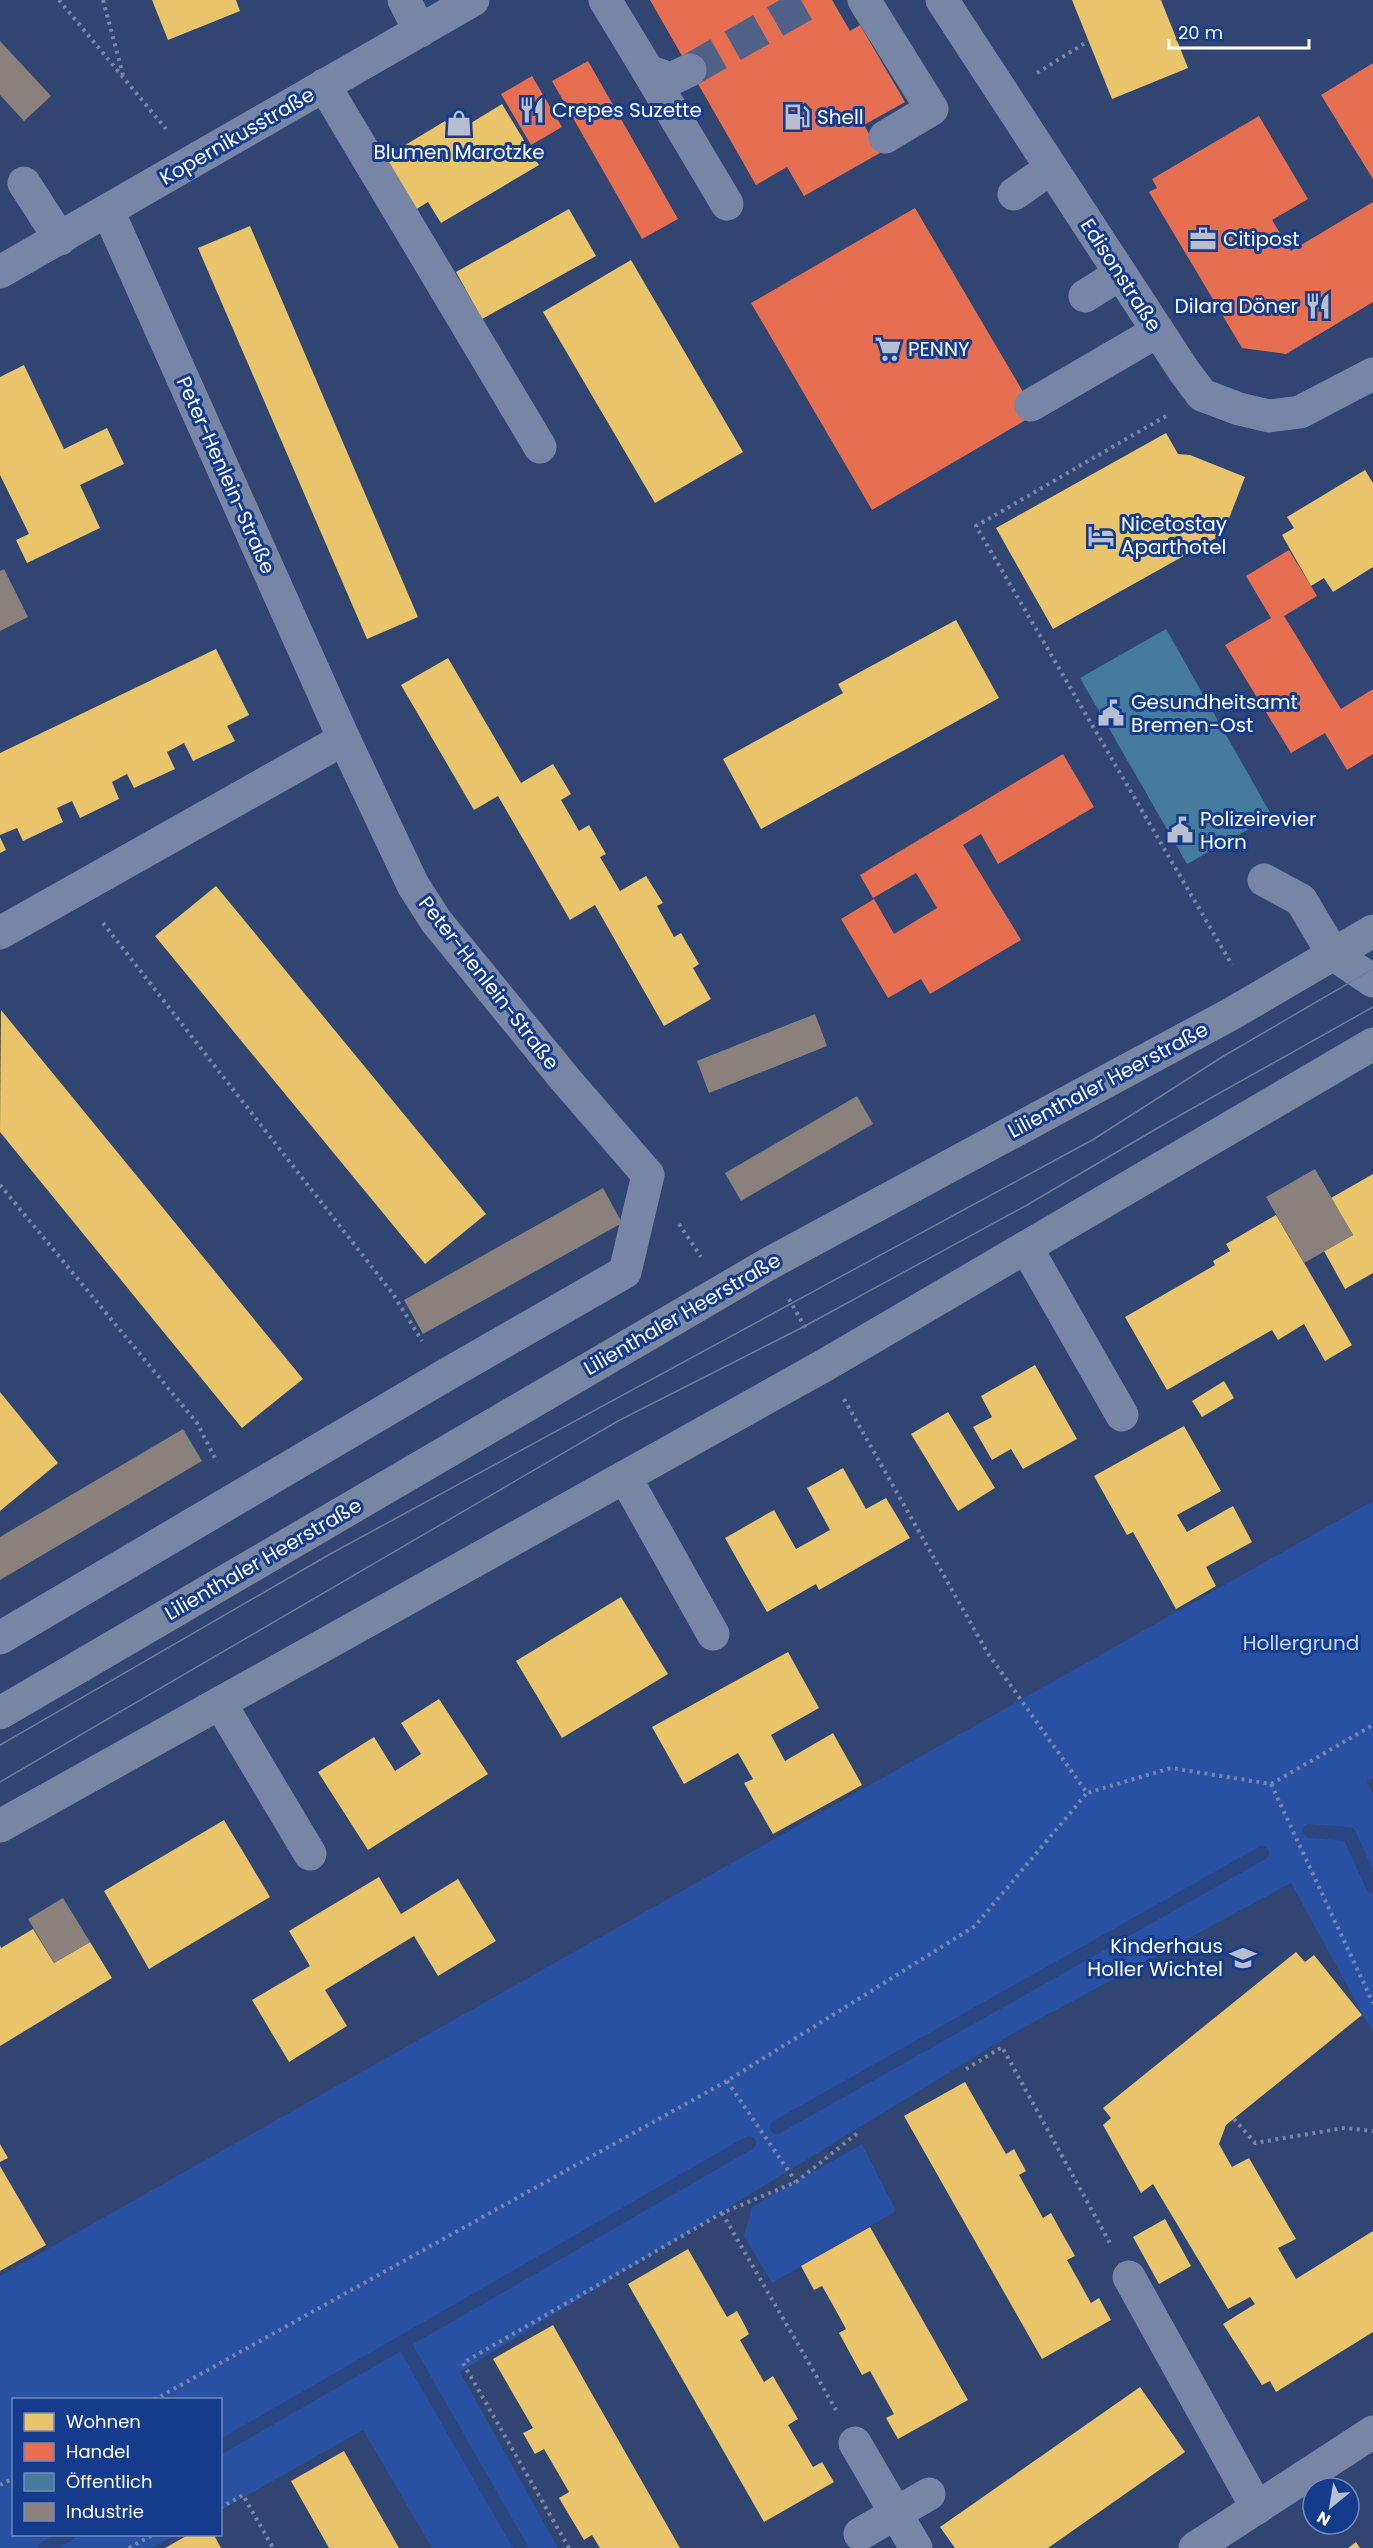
<svg xmlns="http://www.w3.org/2000/svg" width="1373" height="2548" font-family="Poppins,sans-serif">
<rect width="100%" height="100%" fill="#304571"/>
<g fill="#2851a3">
<path d="M 1373,1501 L 1373,1778 L 1367,1781 L 1373,1795 L 1373,2033 L 1291,1883 L 1012,2034 L 460,2372 L 558,2548 L 432,2548 L 363,2430 L 221,2510 L 220,2400 L 14,2400 L 14,2534 L 176,2535 L 152,2548 L 0,2548 L 0,2276 Z"/>
<path d="M 862,2144 L 896,2211 L 772,2283 L 744,2236 L 752,2207 Z"/>
</g>
<g fill="#e9c46a">
<path d="M 152,0 L 236,0 L 240,11 L 168,40 Z"/>
<path d="M 1072,0 L 1161,0 L 1188,68 L 1112,99 Z"/>
<path d="M 502,104 L 539,165 L 441,223 L 428,202 L 415,210 L 384,158 L 445,121 L 453,134 Z"/>
<path d="M 569,209 L 596,256 L 482,319 L 456,272 Z"/>
<path d="M 250,226 L 418,617 L 367,639 L 198,248 Z"/>
<path d="M 631,260 L 743,452 L 655,503 L 543,312 Z"/>
<path d="M 24,365 L 64,449 L 107,428 L 124,464 L 80,485 L 100,528 L 27,563 L 16,540 L 29,534 L 0,475 L 0,377 Z"/>
<path d="M 1166,433 L 1178,454 L 1190,455 L 1245,477 L 1223,534 L 1053,629 L 996,528 Z"/>
<path d="M 1365,470 L 1373,483 L 1373,567 L 1333,592 L 1324,578 L 1311,586 L 1282,535 L 1294,528 L 1287,517 Z"/>
<path d="M 956,620 L 999,698 L 761,829 L 723,759 L 843,693 L 838,684 Z"/>
<path d="M 216,649 L 249,715 L 227,726 L 235,741 L 193,761 L 184,743 L 167,752 L 175,769 L 134,788 L 127,774 L 112,782 L 119,799 L 80,818 L 72,801 L 57,808 L 63,822 L 23,841 L 17,828 L 0,835 L 0,753 Z"/>
<path d="M 448,658 L 521,783 L 553,764 L 571,794 L 561,800 L 579,831 L 589,825 L 606,854 L 600,857 L 620,891 L 646,876 L 663,903 L 657,906 L 674,937 L 681,933 L 699,964 L 693,968 L 711,999 L 664,1026 L 595,905 L 570,920 L 498,796 L 474,810 L 401,685 Z"/>
<path d="M 0,837 L 6,850 L 0,853 Z"/>
<path d="M 216,886 L 486,1214 L 425,1264 L 155,936 Z"/>
<path d="M 1,1010 L 303,1379 L 242,1428 L 0,1132 Z"/>
<path d="M 1373,1174 L 1373,1273 L 1345,1289 L 1324,1251 L 1353,1235 L 1331,1198 Z"/>
<path d="M 1276,1215 L 1352,1345 L 1325,1361 L 1304,1324 L 1278,1340 L 1272,1330 L 1167,1390 L 1125,1317 L 1215,1265 L 1213,1261 L 1230,1251 L 1226,1244 Z"/>
<path d="M 1035,1365 L 1077,1439 L 1023,1469 L 1011,1449 L 992,1460 L 973,1427 L 992,1417 L 981,1396 Z"/>
<path d="M 1224,1381 L 1234,1398 L 1202,1417 L 1192,1401 Z"/>
<path d="M 0,1392 L 58,1463 L 0,1511 Z"/>
<path d="M 948,1412 L 995,1488 L 958,1511 L 911,1434 Z"/>
<path d="M 1184,1426 L 1221,1491 L 1177,1515 L 1187,1532 L 1233,1506 L 1252,1542 L 1206,1567 L 1216,1586 L 1176,1609 L 1133,1532 L 1127,1535 L 1094,1476 Z"/>
<path d="M 843,1468 L 866,1509 L 886,1498 L 910,1538 L 819,1590 L 816,1584 L 767,1612 L 725,1538 L 774,1510 L 796,1549 L 830,1530 L 807,1488 Z"/>
<path d="M 621,1597 L 668,1674 L 562,1738 L 516,1661 Z"/>
<path d="M 788,1652 L 819,1708 L 771,1735 L 785,1761 L 833,1733 L 862,1785 L 773,1834 L 744,1783 L 753,1779 L 738,1753 L 684,1784 L 652,1727 Z"/>
<path d="M 439,1699 L 488,1774 L 368,1850 L 318,1772 L 374,1737 L 395,1771 L 421,1754 L 401,1723 Z"/>
<path d="M 224,1820 L 270,1897 L 149,1969 L 104,1891 Z"/>
<path d="M 379,1877 L 401,1914 L 458,1879 L 496,1941 L 438,1976 L 414,1936 L 325,1990 L 347,2026 L 289,2062 L 252,2000 L 310,1966 L 289,1931 Z"/>
<path d="M 33,1929 L 54,1963 L 90,1942 L 112,1978 L 0,2046 L 0,1945 L 1,1948 Z"/>
<path d="M 1296,1952 L 1305,1962 L 1314,1955 L 1362,2015 L 1226,2125 L 1219,2144 L 1232,2167 L 1249,2158 L 1296,2239 L 1278,2248 L 1296,2279 L 1373,2231 L 1373,2332 L 1276,2392 L 1270,2381 L 1262,2385 L 1223,2324 L 1255,2304 L 1250,2297 L 1228,2309 L 1153,2184 L 1141,2193 L 1103,2125 L 1111,2118 L 1103,2108 Z"/>
<path d="M 965,2082 L 1006,2154 L 1014,2149 L 1026,2171 L 1019,2175 L 1043,2218 L 1051,2213 L 1063,2235 L 1075,2256 L 1067,2260 L 1091,2303 L 1099,2298 L 1111,2320 L 1042,2359 L 904,2116 Z"/>
<path d="M 0,2144 L 8,2158 L 0,2162 Z"/>
<path d="M 0,2166 L 46,2245 L 0,2271 Z"/>
<path d="M 1165,2219 L 1191,2266 L 1159,2284 L 1133,2237 Z"/>
<path d="M 870,2227 L 968,2400 L 898,2439 L 886,2418 L 894,2414 L 870,2371 L 862,2375 L 839,2333 L 846,2329 L 834,2307 L 822,2286 L 814,2290 L 801,2266 Z"/>
<path d="M 688,2249 L 727,2317 L 737,2311 L 743,2322 L 749,2334 L 740,2340 L 764,2382 L 773,2376 L 798,2419 L 788,2425 L 813,2467 L 822,2462 L 834,2482 L 764,2522 L 628,2284 Z"/>
<path d="M 553,2325 L 592,2394 L 680,2548 L 600,2548 L 592,2535 L 584,2540 L 559,2498 L 569,2492 L 544,2449 L 535,2454 L 523,2433 L 533,2428 L 493,2359 Z"/>
<path d="M 1140,2387 L 1185,2452 L 1048,2548 L 955,2548 L 940,2527 Z"/>
<path d="M 344,2451 L 378,2511 L 399,2548 L 329,2548 L 308,2511 L 291,2481 Z"/>
<path d="M 188,2535 L 214,2535 L 221,2548 L 165,2548 Z"/>
<path d="M 1356,2542 L 1360,2548 L 1348,2548 Z"/>
</g>
<g fill="#e76f51">
<path d="M 650,0 L 832,0 L 850,31 L 860,25 L 905,102 L 864,125 L 880,153 L 804,196 L 787,167 L 756,185 Z"/>
<path d="M 588,61 L 678,219 L 642,239 L 552,81 Z"/>
<path d="M 1373,63 L 1373,179 L 1321,95 Z"/>
<path d="M 532,76 L 562,127 L 531,145 L 501,94 Z"/>
<path d="M 1259,116 L 1308,199 L 1272,220 L 1291,251 L 1373,202 L 1373,302 L 1286,354 L 1242,348 L 1149,192 L 1157,188 L 1152,179 Z"/>
<path d="M 915,208 L 1036,414 L 872,510 L 751,303 Z"/>
<path d="M 1289,550 L 1317,596 L 1284,616 L 1341,709 L 1373,689 L 1373,754 L 1347,770 L 1325,733 L 1291,753 L 1225,645 L 1271,618 L 1246,576 Z"/>
<path d="M 1063,754 L 1094,807 L 998,864 L 981,834 L 963,845 L 1021,940 L 930,994 L 921,979 L 888,998 L 841,919 L 874,899 L 894,934 L 937,908 L 916,873 L 873,898 L 860,875 Z"/>
</g>
<path fill="#457b9d" d="M 1166,629 L 1272,816 L 1187,864 L 1080,678 Z"/>
<g fill="#8a817c">
<path d="M 0,41 L 51,96 L 24,121 L 0,95 Z"/>
<path d="M 4,569 L 28,617 L 0,631 L 0,571 Z"/>
<path d="M 815,1014 L 827,1046 L 709,1093 L 697,1061 Z"/>
<path d="M 857,1096 L 873,1124 L 741,1201 L 725,1173 Z"/>
<path d="M 1315,1169 L 1353,1235 L 1304,1263 L 1266,1197 Z"/>
<path d="M 603,1188 L 622,1223 L 423,1334 L 404,1300 Z"/>
<path d="M 183,1429 L 202,1461 L 0,1580 L 0,1537 Z"/>
<path d="M 63,1898 L 90,1942 L 54,1963 L 28,1919 Z"/>
</g>
<g fill="none" stroke-linecap="round" stroke-linejoin="round">
<g stroke="#2a4681" stroke-width="14">
<path d="M 1309,1831 L 1349,1834 L 1373,1887"/>
<path d="M 777,2127 L 1262,1853"/>
<path d="M 403,2342 L 521,2548"/>
<path d="M 220,2447 L 749,2143"/>
<path d="M 45,2548 L 69,2534"/>
</g>
<path stroke="#4f6186" stroke-width="33" stroke-dasharray="33 16" stroke-linecap="butt" d="M 690,70 L 813,0"/>
<g stroke="#7786a6" stroke-width="4" stroke-dasharray="3 4.5" stroke-linecap="butt">
<path d="M 59,0 L 166,129"/>
<path d="M 103,0 L 123,75"/>
<path d="M 1037,73 L 1088,41"/>
<path d="M 1166,416 L 976,526 L 1232,965"/>
<path d="M 103,923 L 393,1294 L 422,1341"/>
<path d="M 0,1185 L 197,1423 L 217,1462"/>
<path d="M 679,1224 L 701,1257"/>
<path d="M 789,1299 L 806,1329"/>
<path d="M 844,1399 L 987,1652 L 1087,1793 L 1171,1768 L 1271,1784 L 1373,1725"/>
<path d="M 1271,1784 L 1373,2003"/>
<path d="M 966,2069 L 1002,2047 L 1110,2243"/>
<path d="M 727,2081 L 796,2182"/>
<path d="M 1234,2119 L 1255,2143 L 1344,2128 L 1373,2131"/>
<path d="M 722,2213 L 836,2410"/>
<path d="M 154,2400 L 727,2081 L 975,1926 L 1087,1793"/>
<path d="M 0,2485 L 14,2478"/>
<path d="M 220,2508 L 243,2495 L 273,2548"/>
<path d="M 129,2548 L 154,2534"/>
<path d="M 569,2548 L 463,2363 L 722,2213 L 796,2182 L 860,2131"/>
</g>
<g stroke="#7786a6" stroke-width="33">
<path d="M 404,0 L 420,31"/>
<path d="M 605,0 L 648,71 L 671,79 L 690,70"/>
<path d="M 864,0 L 932,109 L 885,137"/>
<path d="M 942,0 L 1184,371 L 1202,395 L 1239,409 L 1269,416 L 1300,412 L 1373,374"/>
<path d="M 648,71 L 727,204"/>
<path d="M 324,85 L 540,447"/>
<path d="M 24,183 L 60,239"/>
<path d="M 1014,194 L 1051,168"/>
<path d="M 0,272 L 473,0"/>
<path d="M 1085,296 L 1120,274"/>
<path d="M 1031,405 L 1158,331"/>
<path d="M 1264,880 L 1301,900 L 1333,954 L 1373,981"/>
<path d="M 0,933 L 344,739"/>
<path d="M 1026,1247 L 1122,1415"/>
<path d="M 625,1477 L 713,1634"/>
<path d="M 0,1638 L 444,1376 L 625,1272 L 648,1175 L 565,1079 L 436,921 L 413,885 L 344,739 L 108,211"/>
<path d="M 220,1703 L 310,1854"/>
<path d="M 1129,2277 L 1257,2508"/>
<path d="M 855,2443 L 916,2548"/>
<path d="M 860,2534 L 929,2494"/>
<path d="M 1195,2548 L 1373,2432"/>
</g>
<g stroke="#7786a3" stroke-width="33">
<path d="M 0,1713 L 770,1263 L 1231,1014 L 1373,931"/>
<path d="M 0,1826 L 825,1365 L 1373,1044"/>
</g>
<g stroke="#6e7d9c" stroke-width="1.5">
<path d="M 0,1745 L 332,1553 L 1094,1139 L 1222,1057 L 1373,969"/>
<path d="M 0,1782 L 618,1421 L 805,1326 L 1027,1205 L 1161,1126 L 1373,1007"/>
</g>
</g>
<defs>
<g id="restaurant-bare" transform="scale(2.07)"><path d="M-5-6h1v4h1v-4h1v4h1v-4h1v5L-1.5 .5V6h-2V.5L-5-1ZM5-6V6H3V1.5H1.5Q1.5-4 5-6Z" fill="#b7becd" stroke="#153b8c" stroke-width="2.5" paint-order="stroke"/></g>
<g id="fuel-bare" transform="scale(2.07)"><path d="M-5.5-6h7V0h2V4h1.3V-2.5L3-4.5l.8-.8L6-3V5H2.5V1h-1V6h-7ZM-4.2-4.7v3.2H.2V-4.7Z" fill="#b7becd" stroke="#153b8c" stroke-width="2.5" paint-order="stroke"/></g>
<g id="shop-bare" transform="scale(2.07)"><path d="M-5-2.5h2.3a2.7 3.5 0 0 1 5.4 0H5L5.5 6h-11ZM-1.5-2.5h3a1.5 2.3 0 0 0-3 0Z" fill="#b7becd" stroke="#153b8c" stroke-width="2.5" paint-order="stroke"/></g>
<g id="office-bare" transform="scale(2.07)"><path d="M-6-3h4V-5.5h4V-3h4V5H-6ZM-1-4.5V-3h2v-1.5ZM-6 0V1H6V0Z" fill="#b7becd" stroke="#153b8c" stroke-width="2.5" paint-order="stroke"/></g>
<g id="supermarket-bare" transform="scale(2.07)"><path d="M-6-5.5h2.5l.6 2H6L4.5 2H-2.5L-4.4-4H-6ZM-1.5 3.2a1.3 1.3 0 1 0 .1 0ZM3 3.2a1.3 1.3 0 1 0 .1 0Z" fill="#b7becd" stroke="#153b8c" stroke-width="2.5" paint-order="stroke"/></g>
<g id="hotel-bare" transform="scale(2.07)"><path d="M-6-4.5h1.5V1H6V5H4.5V3h-9V5H-6ZM-4 0a1.8 1.8 0 1 1 3.6 0ZM.5 0V-2.5h3Q6-2.5 6 0Z" fill="#b7becd" stroke="#153b8c" stroke-width="2.5" paint-order="stroke"/></g>
<g id="civic-bare" transform="scale(2.07)"><path d="M-.6-6.5H3V-4.5H.6V-3L4-1V1h2V6H-6V1h2V-1L-.6-3ZM-1.2 2.5V6h2.4V2.5Z" fill="#b7becd" stroke="#153b8c" stroke-width="2.5" paint-order="stroke"/></g>
<g id="school-bare" transform="scale(2.07)"><path d="M0-5L7-2L0 1L-7-2ZM-4 1L0 2.5L4 1V4Q0 6-4 4Z" fill="#b7becd" stroke="#153b8c" stroke-width="2.5" paint-order="stroke"/></g>
</defs>
<g fill-rule="evenodd">
<use href="#restaurant-bare" x="532" y="110"/>
<use href="#fuel-bare" x="797" y="117"/>
<use href="#shop-bare" x="459" y="123"/>
<use href="#office-bare" x="1203" y="239"/>
<use href="#restaurant-bare" x="1318" y="306"/>
<use href="#supermarket-bare" x="888" y="349"/>
<use href="#hotel-bare" x="1101" y="536"/>
<use href="#civic-bare" x="1111" y="713"/>
<use href="#civic-bare" x="1180" y="830"/>
<use href="#school-bare" x="1243" y="1958"/>
</g>
<g text-anchor="middle" dominant-baseline="central" stroke-width="6" stroke-linejoin="round" paint-order="stroke">
<g font-size="20" fill="#fff" stroke="#153b8c" text-anchor="start">
<text x="552" y="110">Crepes Suzette</text>
<text x="817" y="117">Shell</text>
<text x="459" y="152" text-anchor="middle">Blumen Marotzke</text>
<text x="1223" y="239">Citipost</text>
<text x="1298" y="306" text-anchor="end">Dilara Döner</text>
<text x="908" y="349">PENNY</text>
<text x="1121" y="524">Nicetostay<tspan x="1121" dy="23">Aparthotel</tspan></text>
<text x="1131" y="702">Gesundheitsamt<tspan x="1131" dy="23">Bremen-Ost</tspan></text>
<text x="1200" y="819">Polizeirevier<tspan x="1200" dy="23">Horn</tspan></text>
<text x="1223" y="1946" text-anchor="end">Kinderhaus<tspan x="1223" dy="23">Holler Wichtel</tspan></text>
</g>
<g font-size="20" fill="#fff" stroke="#153b8c">
<text transform="translate(237 136) rotate(-30)">Kopernikusstraße</text>
<text transform="translate(1121 275) rotate(57)">Edisonstraße</text>
<text transform="translate(226 475) rotate(66)">Peter-Henlein-Straße</text>
<text transform="translate(489 983) rotate(52)">Peter-Henlein-Straße</text>
<text transform="translate(1108 1080) rotate(-28)">Lilienthaler Heerstraße</text>
<text transform="translate(682 1314) rotate(-30)">Lilienthaler Heerstraße</text>
<text transform="translate(263 1559) rotate(-30)">Lilienthaler Heerstraße</text>
</g>
<g font-size="20" fill="#c5d7fb" stroke="#153b8c">
<text x="1301" y="1643">Hollergrund</text>
</g>
</g>
<rect x="12" y="2398" width="210" height="138" fill="#153b8c" stroke="#7389ba" stroke-width="1.5"/>
<rect x="24" y="2413" width="30" height="18" fill="#e9c46a" stroke="#7389ba" stroke-width="1.5"/>
<text x="66" y="2428" font-size="18" fill="#ffffff">Wohnen</text>
<rect x="24" y="2443" width="30" height="18" fill="#e76f51" stroke="#7389ba" stroke-width="1.5"/>
<text x="66" y="2458" font-size="18" fill="#ffffff">Handel</text>
<rect x="24" y="2473" width="30" height="18" fill="#457b9d" stroke="#7389ba" stroke-width="1.5"/>
<text x="66" y="2488" font-size="18" fill="#ffffff">Öffentlich</text>
<rect x="24" y="2503" width="30" height="18" fill="#8a817c" stroke="#7389ba" stroke-width="1.5"/>
<text x="66" y="2518" font-size="18" fill="#ffffff">Industrie</text>
<g transform="translate(1331 2506) rotate(210)"><circle r="28" fill="#153b8c" stroke="#7389ba" stroke-width="1.5"/>
<path d="M0-4.5L10 22L0 15L-10 22Z" fill="#b7becd"/>
<text y="-9" font-size="16" font-weight="bold" text-anchor="middle" fill="#ffffff">N</text>
</g>
<path d="M1169 39v9h140v-9" fill="none" stroke="#ffffff" stroke-width="3"/>
<text x="1178" y="39" font-size="18" fill="#ffffff" stroke="#153b8c" stroke-width="4.5" paint-order="stroke">20 m</text>
</svg>
